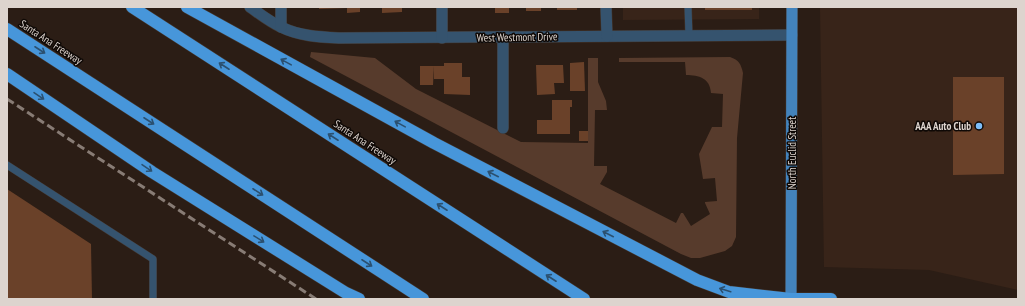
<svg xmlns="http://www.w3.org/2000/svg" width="1025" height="306" font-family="'PT Sans Narrow',sans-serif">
<rect width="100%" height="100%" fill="#2b1d15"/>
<g fill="#382419">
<path d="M 623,7 L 759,7 L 759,19 L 623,20 Z"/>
<path d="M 820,7 L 1018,7 L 1018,290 L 929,270 L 824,267 Z"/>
</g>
<path fill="#573b2c" d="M 311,52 L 375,58 L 416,89 L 521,142 L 588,143 L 588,58 L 598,58 L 598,82 L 606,101 L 607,110 L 595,110 L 594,166 L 607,166 L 607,172 L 600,184 L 676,223 L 681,213 L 683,213 L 691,226 L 710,214 L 705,203 L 705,202 L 717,201 L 715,178 L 703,179 L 699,154 L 712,127 L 722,127 L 723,94 L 711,93 C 710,78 699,75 686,75 L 685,62 L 619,62 L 619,58 L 730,57 C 739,60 741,64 743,73 L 737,138 L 736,237 L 732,246 L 725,251 L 700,258 L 691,258 L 681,254 L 310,57 Z"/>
<g fill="#6a4129">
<path d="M 319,7 L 360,7 L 360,12 L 347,13 L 347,8 L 319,9 Z"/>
<path d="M 382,7 L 402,7 L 402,12 L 382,13 Z"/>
<rect x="495" y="7" width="14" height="6"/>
<rect x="526" y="7" width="15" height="4"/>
<rect x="557" y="7" width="20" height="3"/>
<rect x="705" y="7" width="47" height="3"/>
<path d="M 584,62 L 585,91 L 570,91 L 570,63 Z"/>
<path d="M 444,63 L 462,63 L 462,77 L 470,77 L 470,95 L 444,94 L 444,79 L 434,79 L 434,66 L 444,66 Z"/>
<path d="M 536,65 L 563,65 L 564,83 L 554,83 L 555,94 L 537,95 Z"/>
<path d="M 420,66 L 434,66 L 433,85 L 420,85 Z"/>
<path d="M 953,77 L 1004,77 L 1004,174 L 953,175 Z"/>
<path d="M 552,100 L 572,100 L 572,107 L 570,107 L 570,134 L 537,134 L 537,120 L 552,120 Z"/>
<rect x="579" y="131" width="9" height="10"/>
<path d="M 7,189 L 91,244 L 92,299 L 7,299 Z"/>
</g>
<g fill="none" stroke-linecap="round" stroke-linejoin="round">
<g stroke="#44372f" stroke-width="8">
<g id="service">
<path d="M 688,7 L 689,36"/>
<path d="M 7,165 L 153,259 L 153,299"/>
</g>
</g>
<g stroke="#44372f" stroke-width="12">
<g id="minor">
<path d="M 250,7 C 260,14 270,22 281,27 C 299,36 319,37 339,38 L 792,35"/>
<path d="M 281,7 L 281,27"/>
<path d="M 442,7 L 442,38"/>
<path d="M 606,7 L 607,36"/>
<path d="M 503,37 L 503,128"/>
</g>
</g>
<g stroke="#44372f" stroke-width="12">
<path id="primary" d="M 791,299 L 792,7"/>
</g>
<g stroke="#44372f" stroke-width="13">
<g id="motorway">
<path d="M 132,7 L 584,299"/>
<path d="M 187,7 L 434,143 L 697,280 L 729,292 L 791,299 L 831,299"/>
<path d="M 7,29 L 423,299"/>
<path d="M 7,74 L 152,172 L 346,293 L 359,299"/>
</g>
</g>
<use href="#service" stroke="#35536e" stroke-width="7"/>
<use href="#minor" stroke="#35536e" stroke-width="11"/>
<use href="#primary" stroke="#4383bc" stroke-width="11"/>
<use href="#motorway" stroke="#4796da" stroke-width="12"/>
<path stroke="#887c75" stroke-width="3" stroke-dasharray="8 4" stroke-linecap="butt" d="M 7,99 L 316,299"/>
</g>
<defs><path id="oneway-shaft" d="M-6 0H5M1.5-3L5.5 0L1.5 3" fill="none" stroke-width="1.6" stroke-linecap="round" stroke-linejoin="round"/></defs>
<g stroke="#2b5070">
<use href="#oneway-shaft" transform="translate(40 50) rotate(33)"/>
<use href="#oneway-shaft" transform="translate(286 62) rotate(-151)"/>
<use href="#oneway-shaft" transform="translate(224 66) rotate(-147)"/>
<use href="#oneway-shaft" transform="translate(39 96) rotate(34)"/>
<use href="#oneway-shaft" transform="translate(149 121) rotate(33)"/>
<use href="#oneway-shaft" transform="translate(400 124) rotate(-151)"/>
<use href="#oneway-shaft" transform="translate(333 137) rotate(-147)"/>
<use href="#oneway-shaft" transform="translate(147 168) rotate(34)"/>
<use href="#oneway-shaft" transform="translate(493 174) rotate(-153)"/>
<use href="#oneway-shaft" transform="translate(258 192) rotate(33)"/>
<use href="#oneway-shaft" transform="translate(442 207) rotate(-147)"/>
<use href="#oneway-shaft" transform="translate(608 234) rotate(-153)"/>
<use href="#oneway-shaft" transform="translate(259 239) rotate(32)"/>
<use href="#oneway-shaft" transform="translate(367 263) rotate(33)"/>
<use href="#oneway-shaft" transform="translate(551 278) rotate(-147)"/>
<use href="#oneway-shaft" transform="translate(725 290) rotate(-163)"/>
</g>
<circle fill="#7dbef9" stroke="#0f0906" stroke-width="1.5" cx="979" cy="126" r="4"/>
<g text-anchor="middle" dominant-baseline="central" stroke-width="3" stroke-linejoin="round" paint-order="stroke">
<g font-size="11" fill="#ddd4ce" stroke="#0f0906">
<text transform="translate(517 37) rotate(-1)">West Westmont Drive</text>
<text transform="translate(51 42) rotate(33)">Santa Ana Freeway</text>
<text transform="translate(365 142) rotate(33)">Santa Ana Freeway</text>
<text transform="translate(792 153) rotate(-90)">North Euclid Street</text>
</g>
<g font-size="11" font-weight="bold" fill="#ddd4ce" stroke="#0f0906" text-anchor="end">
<text x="971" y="126">AAA Auto Club</text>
</g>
</g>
<rect width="1025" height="306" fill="none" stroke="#ddd4ce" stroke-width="16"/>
</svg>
